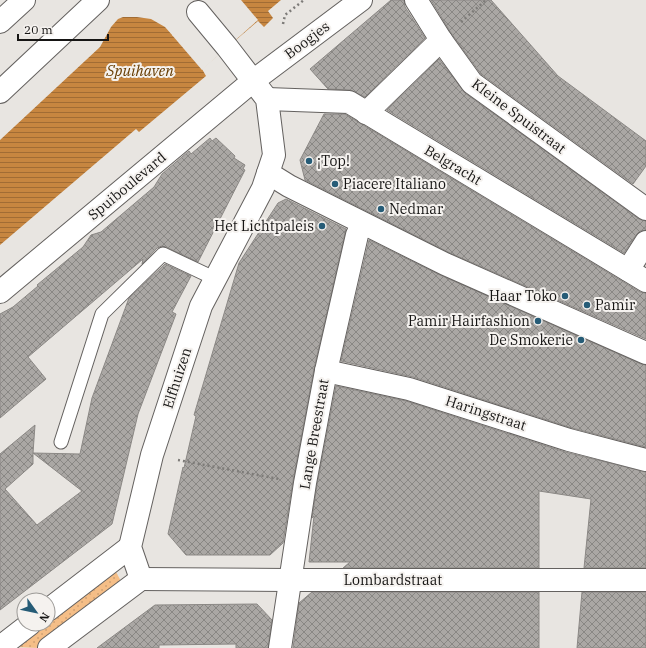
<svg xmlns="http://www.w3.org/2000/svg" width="646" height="648" font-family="'IBM Plex Serif',serif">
<defs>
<pattern id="grass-dots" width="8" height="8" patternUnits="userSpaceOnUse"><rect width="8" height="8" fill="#f5be87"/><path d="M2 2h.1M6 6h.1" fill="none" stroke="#d1a274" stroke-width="1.8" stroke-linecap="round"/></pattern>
<pattern id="water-rules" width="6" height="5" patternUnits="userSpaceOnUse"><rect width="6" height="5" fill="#c78640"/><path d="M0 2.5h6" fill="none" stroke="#a16c34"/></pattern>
<pattern id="building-cross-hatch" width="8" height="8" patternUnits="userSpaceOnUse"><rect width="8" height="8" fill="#aaa7a4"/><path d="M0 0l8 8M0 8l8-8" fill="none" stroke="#898784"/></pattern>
</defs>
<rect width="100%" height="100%" fill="#e8e5e1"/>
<path fill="url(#grass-dots)" d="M 116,572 L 122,583 L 38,648 L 16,647 Z"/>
<path fill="url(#water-rules)" d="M 215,0 L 281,0 L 268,11 L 273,18 L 264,27 L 258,21 L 202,69 L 206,76 L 139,132 L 136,129 L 0,245 L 0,140 L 100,47 L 111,27 L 118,19 L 123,17 L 137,17 L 151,19 L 165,27 L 173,36 Z"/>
<path fill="#e8e5e1" d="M 213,0 L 241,0 L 258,20 L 202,70 L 172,35 Z"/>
<g fill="url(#building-cross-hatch)" stroke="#8b8885" fill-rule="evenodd">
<path d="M 391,0 L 404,0 L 405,7 L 425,38 L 365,97 L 350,90 L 328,89 L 310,69 Z"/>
<path d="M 431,0 L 491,0 L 558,76 L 646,141 L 646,166 L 633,184 L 481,74 L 451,33 Z"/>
<path d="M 439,59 L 465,93 L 639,219 L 646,221 L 646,230 L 640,231 L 636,235 L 624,253 L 387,110 Z"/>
<path d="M 324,114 L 345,114 L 640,292 L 646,293 L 646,339 L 450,253 L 305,180 L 300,160 Z"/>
<path d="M 210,138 L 212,141 L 216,138 L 235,156 L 234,158 L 245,165 L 243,169 L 245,170 L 198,262 L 166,247 L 162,246 L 157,248 L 142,264 L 143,259 L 28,357 L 46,379 L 0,418 L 0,314 L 13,307 L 38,286 L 37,285 L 83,247 L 91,235 L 101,232 L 154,187 L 162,174 L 189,151 L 191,154 Z"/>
<path d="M 286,199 L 346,229 L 314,369 L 293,481 L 283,543 L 270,555 L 186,555 L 168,534 L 183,467 L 184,468 L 196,416 L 194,415 L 239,263 L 278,203 Z"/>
<path d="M 369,240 L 440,275 L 641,364 L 646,365 L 646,447 L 572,428 L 413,377 L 341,361 Z"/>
<path d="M 165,264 L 191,276 L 172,312 L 176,314 L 138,414 L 112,524 L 0,610 L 0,454 L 35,425 L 33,453 L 80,454 L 92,398 L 129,298 ZM 33,453 L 82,491 L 37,525 L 5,489 L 33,464 Z"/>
<path d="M 336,386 L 406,401 L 565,452 L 646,472 L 646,568 L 584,568 L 591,499 L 539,491 L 539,568 L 343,568 L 350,562 L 309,562 L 314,516 L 312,518 L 317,485 Z"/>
<path d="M 312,592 L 539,592 L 539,648 L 293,648 L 299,603 Z"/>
<path d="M 582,592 L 646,592 L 646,648 L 577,648 Z"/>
<path d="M 257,604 L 272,620 L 268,648 L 236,648 L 236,644 L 159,645 L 159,648 L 97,648 L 155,605 Z"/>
</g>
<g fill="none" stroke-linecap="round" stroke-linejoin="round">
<g stroke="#64615f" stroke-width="15">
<path id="lane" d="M 61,442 L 102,314 L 163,254 L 216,279"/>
</g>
<g stroke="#64615f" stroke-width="24">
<g id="street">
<path d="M 416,0 L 441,40 L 472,83 L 646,209"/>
<path d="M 267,99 L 349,102 L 646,281"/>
<path d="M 366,113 L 441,40"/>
<path d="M 268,173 L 289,186 L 445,264 L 646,353"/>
<path d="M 628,270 L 646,242"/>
<path d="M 0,292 L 253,81 L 361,0"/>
<path d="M 326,371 L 409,389 L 569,440 L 646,460"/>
<path d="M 141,579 L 130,547 L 152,455 L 201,306 L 263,188 L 274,155 L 267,99 L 227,47 L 198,12"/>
<path d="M 141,579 L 289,580 L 646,580"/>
<path d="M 48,610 L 130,547"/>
<path d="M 0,647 L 30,624"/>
<path d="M 49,648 L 141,579"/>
<path d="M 280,648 L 305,483 L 326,371 L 357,235 L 362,224"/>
</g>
</g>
<g stroke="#64615f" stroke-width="24">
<g id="secondary">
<path d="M 0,22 L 24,0"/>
<path d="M 0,92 L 98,0"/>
</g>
</g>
<g stroke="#7d7b78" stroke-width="2.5" stroke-dasharray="2 3" stroke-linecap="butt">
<path d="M 461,22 L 486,0"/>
<path d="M 283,24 L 285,15 L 304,0"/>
<path d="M 178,460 L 279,479"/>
</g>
<use href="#lane" stroke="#fff" stroke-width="13"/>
<use href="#street" stroke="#fff" stroke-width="22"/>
<use href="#secondary" stroke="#fff" stroke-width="22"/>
</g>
<g fill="#265c77" stroke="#f5f2ef" stroke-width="1.5">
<circle cx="309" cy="161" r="4"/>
<circle cx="335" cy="184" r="4"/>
<circle cx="381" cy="209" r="4"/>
<circle cx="322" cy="226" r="4"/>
<circle cx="565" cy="296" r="4"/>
<circle cx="587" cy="305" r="4"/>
<circle cx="538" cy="321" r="4"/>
<circle cx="581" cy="340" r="4"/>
</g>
<g text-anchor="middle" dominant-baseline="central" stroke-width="4" stroke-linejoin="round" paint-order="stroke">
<g font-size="14" fill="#161514" stroke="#f5f2ef">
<text transform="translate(307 40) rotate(-37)">Boogjes</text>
<text transform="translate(519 116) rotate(37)">Kleine Spuistraat</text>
<text transform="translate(453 165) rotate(31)">Belgracht</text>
<text transform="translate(127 186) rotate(-40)">Spuiboulevard</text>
<text transform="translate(177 378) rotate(-72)">Elfhuizen</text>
<text transform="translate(486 413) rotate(18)">Haringstraat</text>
<text transform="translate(314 434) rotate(-80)">Lange Breestraat</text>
<text x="393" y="580">Lombardstraat</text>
</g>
<g font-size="14" fill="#161514" stroke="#f5f2ef" text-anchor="start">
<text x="317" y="161">¡Top!</text>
<text x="343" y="184">Piacere Italiano</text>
<text x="389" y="209">Nedmar</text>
<text x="314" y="226" text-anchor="end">Het Lichtpaleis</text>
<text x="557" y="296" text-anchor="end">Haar Toko</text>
<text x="595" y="305">Pamir</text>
<text x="530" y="321" text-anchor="end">Pamir Hairfashion</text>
<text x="573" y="340" text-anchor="end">De Smokerie</text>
</g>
<g font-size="15" font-style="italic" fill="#673c02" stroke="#f5f2ef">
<text x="140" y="70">Spuihaven</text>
</g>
</g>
<g transform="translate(36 612) rotate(123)"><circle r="19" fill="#f5f2ef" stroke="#9c9a97"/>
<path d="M0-3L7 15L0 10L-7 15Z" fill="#265c77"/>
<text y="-6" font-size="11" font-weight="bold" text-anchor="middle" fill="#161514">N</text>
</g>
<path d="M18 34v6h90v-6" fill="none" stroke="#161514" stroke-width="2"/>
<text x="24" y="34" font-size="12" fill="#161514" stroke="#f5f2ef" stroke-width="3" paint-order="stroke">20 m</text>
</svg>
